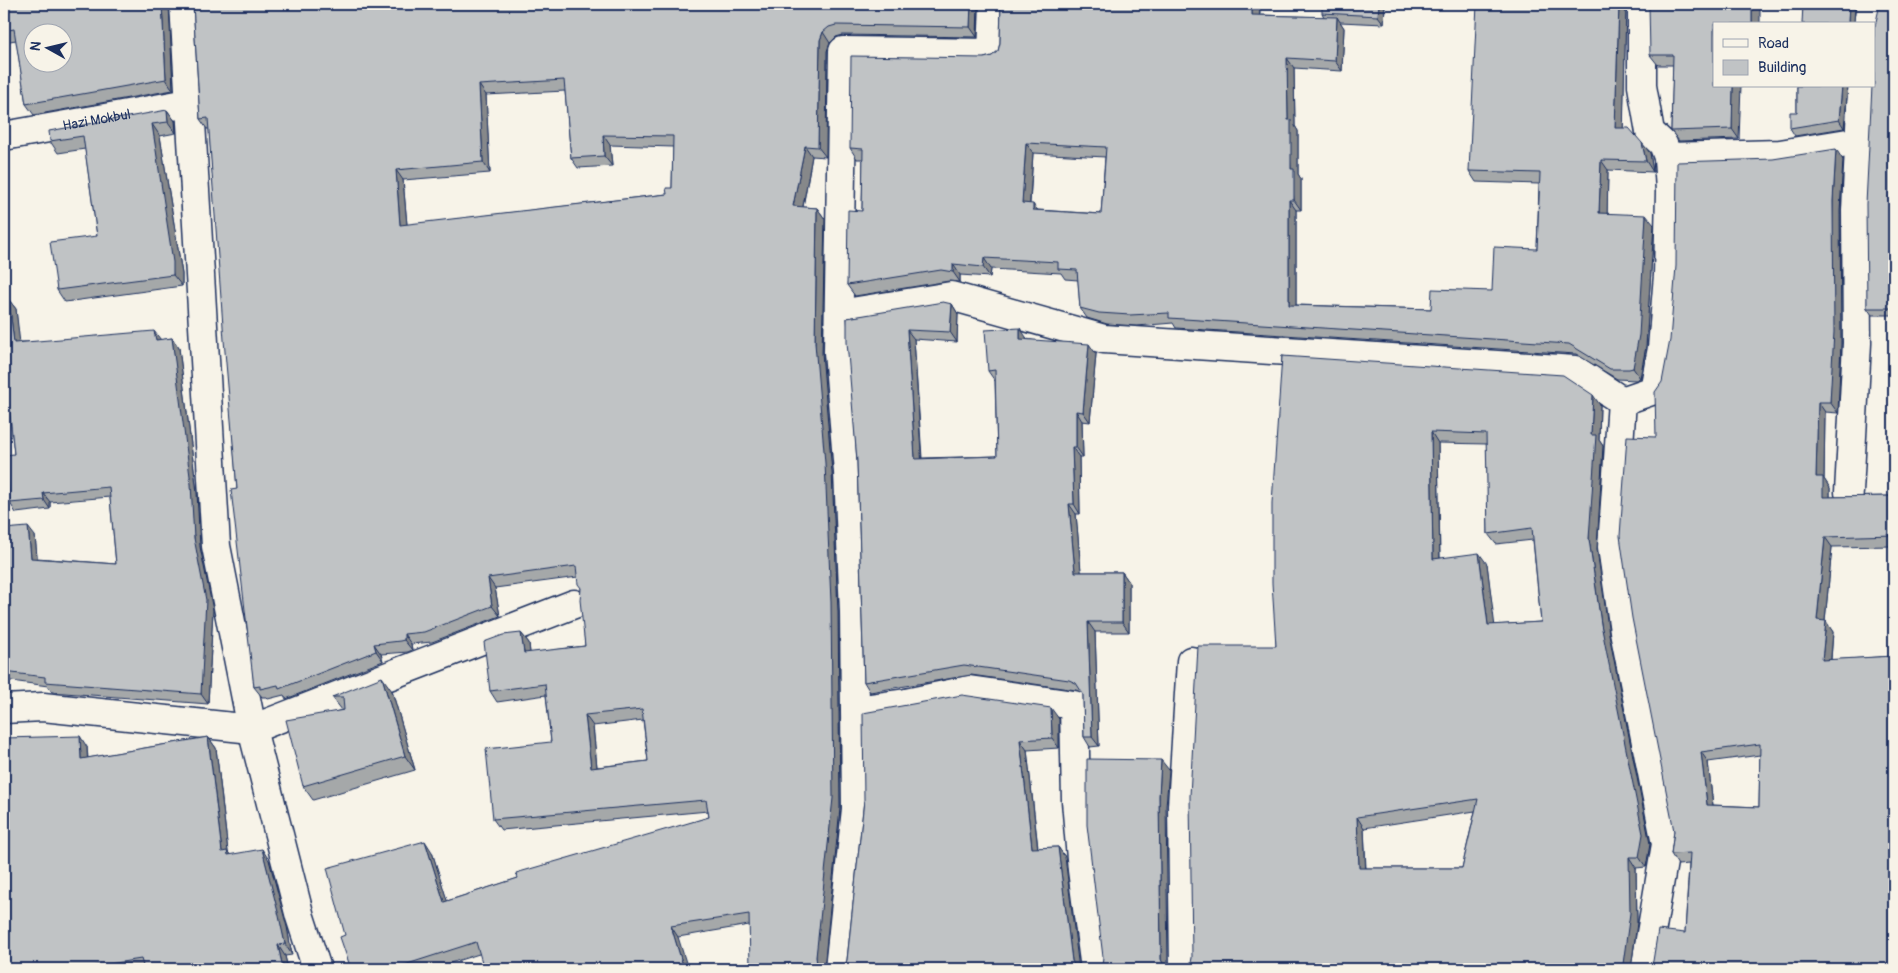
<svg xmlns="http://www.w3.org/2000/svg" width="1898" height="973" font-family="Pangolin,sans-serif">
<rect width="100%" height="100%" fill="#f7f3e8"/>
<filter id="ink" filterUnits="userSpaceOnUse"><feTurbulence type="fractalNoise" baseFrequency=".02" numOctaves="2"/><feDisplacementMap in="SourceGraphic" scale="10" xChannelSelector="R" yChannelSelector="G"/><feConvolveMatrix kernelMatrix="1 2 1 2 8 2 1 2 1" color-interpolation-filters="sRGB"/></filter>
<g filter="url(#ink)">
<g fill="none" stroke-linecap="round" stroke-linejoin="round">
<g stroke="#1b2f5e" stroke-width="31">
<g id="street">
<path d="M 184,4 L 216,546 L 252,729 L 300,917 L 317,969"/>
<path d="M 1642,4 L 1642,86 L 1650,132 L 1663,144 L 1668,157 L 1670,192 L 1668,275 L 1662,348 L 1654,390 L 1622,401 L 1612,547 L 1624,631 L 1666,844 L 1645,969"/>
<path d="M 1868,24 L 1871,4"/>
<path id="s1" d="M 4,136 L 189,103"/>
<path d="M 1668,157 L 1780,154 L 1860,141"/>
<path d="M 839,314 L 951,296 L 1104,339 L 1575,370 L 1622,401"/>
<path d="M 1849,492 L 1857,343 L 1856,211 L 1862,86"/>
<path d="M 4,709 L 43,707 L 252,729 L 574,604"/>
<path d="M 855,710 L 906,703 L 969,690 L 1074,705 L 1076,801 L 1082,870 L 1095,969"/>
<path d="M 839,969 L 856,809 L 854,612 L 848,472 L 838,352 L 843,51 L 992,53 L 994,4"/>
<path d="M 1184,969 L 1182,806 L 1191,661"/>
</g>
</g>
<use href="#street" stroke="#f7f3e8" stroke-width="28"/>
</g>
<g fill="#a5a8a9" stroke="#1b2f5e" fill-rule="evenodd">
<path d="M 4,4 L 169,4 L 173,90 L 34,115 L 26,104 L 16,40 L 4,42 Z"/>
<path d="M 193,4 L 978,4 L 977,37 L 843,35 L 836,37 L 830,43 L 827,51 L 826,157 L 812,156 L 803,207 L 817,208 L 825,219 L 822,353 L 832,473 L 838,612 L 840,808 L 823,967 L 749,925 L 678,937 L 479,954 L 431,969 L 351,969 L 345,935 L 432,852 L 447,901 L 709,817 L 708,811 L 501,830 L 493,819 L 551,742 L 546,695 L 497,702 L 490,691 L 521,633 L 529,643 L 530,653 L 585,646 L 581,588 L 578,577 L 495,588 L 500,616 L 432,642 L 411,644 L 412,650 L 408,652 L 381,654 L 383,661 L 286,699 L 284,695 L 268,699 L 266,697 L 262,697 L 254,687 L 237,489 L 209,129 L 207,129 L 200,119 ZM 565,91 L 571,158 L 578,168 L 612,166 L 610,145 L 673,147 L 672,188 L 667,194 L 407,225 L 403,180 L 490,173 L 486,95 ZM 643,720 L 648,761 L 597,767 L 593,726 Z"/>
<path d="M 1001,4 L 1260,4 L 1260,15 L 1324,17 L 1322,13 L 1385,4 L 1384,24 L 1340,22 L 1344,28 L 1342,71 L 1294,68 L 1295,126 L 1298,131 L 1298,174 L 1301,179 L 1301,210 L 1296,210 L 1296,305 L 1431,309 L 1492,291 L 1537,249 L 1539,184 L 1476,182 L 1469,171 L 1626,4 L 1623,128 L 1650,153 L 1653,172 L 1608,170 L 1607,213 L 1654,225 L 1646,346 L 1640,378 L 1636,380 L 1617,379 L 1576,354 L 1176,328 L 1173,323 L 1137,326 L 1107,324 L 1087,318 L 1080,308 L 1078,280 L 1065,279 L 1061,273 L 991,269 L 990,277 L 960,275 L 960,282 L 949,281 L 855,296 L 847,285 L 862,211 L 863,159 L 857,159 L 850,148 L 984,58 L 992,56 L 998,51 L 1000,43 ZM 1033,153 L 1105,157 L 1101,214 L 1038,210 L 1030,204 Z"/>
<path d="M 1894,4 L 1894,315 L 1872,315 L 1867,308 L 1875,26 Z"/>
<path d="M 1714,24 L 1739,139 L 1679,141 L 1671,131 L 1673,65 L 1658,65 L 1650,55 Z"/>
<path d="M 1797,86 L 1848,86 L 1844,128 L 1795,136 L 1790,128 L 1797,112 Z"/>
<path d="M 167,110 L 175,121 L 176,133 L 160,136 L 182,274 L 182,286 L 65,302 L 57,290 L 97,236 L 85,149 L 58,153 L 50,141 Z"/>
<path d="M 1843,160 L 1840,211 L 1841,343 L 1838,413 L 1825,412 L 1824,479 L 1830,488 L 1830,497 L 1894,496 L 1894,546 L 1832,547 L 1825,621 L 1833,632 L 1831,660 L 1894,656 L 1685,933 L 1689,864 L 1678,865 L 1671,854 L 1674,831 L 1656,437 ZM 1760,755 L 1759,807 L 1713,805 L 1708,762 Z"/>
<path d="M 4,300 L 9,300 L 16,309 L 19,342 L 161,340 L 172,338 L 179,348 L 197,493 L 200,547 L 213,610 L 208,704 L 52,692 L 48,686 L 4,680 L 4,529 L 35,536 L 37,558 L 116,564 L 110,497 L 50,502 L 50,509 L 16,513 L 10,503 L 14,454 L 5,368 L 4,368 Z"/>
<path d="M 952,304 L 958,314 L 957,342 L 914,339 L 922,458 L 997,456 L 995,381 L 988,371 L 1026,337 L 1027,339 L 1096,354 L 1090,422 L 1082,421 L 1083,457 L 1079,457 L 1080,514 L 1076,514 L 1081,572 L 1122,572 L 1129,582 L 1129,632 L 1095,632 L 1099,746 L 1090,747 L 1084,737 L 1083,694 L 1081,692 L 1076,690 L 971,675 L 870,692 L 864,682 L 857,461 L 847,318 Z"/>
<path d="M 1282,356 L 1600,405 L 1599,440 L 1603,446 L 1597,549 L 1609,634 L 1650,844 L 1646,867 L 1636,868 L 1637,923 L 1631,969 L 1187,969 L 1190,967 L 1276,646 ZM 1438,443 L 1487,444 L 1488,534 L 1496,544 L 1533,540 L 1541,622 L 1494,625 L 1487,564 L 1440,558 ZM 1475,811 L 1462,868 L 1366,868 L 1364,828 Z"/>
<path d="M 392,691 L 415,770 L 313,800 L 303,786 L 342,710 L 332,697 Z"/>
<path d="M 1059,719 L 1059,748 L 1027,750 L 1038,848 L 1058,847 L 1065,857 L 844,968 L 847,960 L 864,800 Z"/>
<path d="M 208,737 L 216,748 L 228,852 L 230,855 L 269,860 L 287,927 L 292,955 L 285,956 L 288,969 L 4,969 L 87,747 L 88,758 Z"/>
</g>
<g fill="#86888a" stroke="#1b2f5e">
<path d="M 162,4 L 169,4 L 173,90 L 166,79 Z"/>
<path d="M 971,4 L 978,4 L 977,37 L 970,27 Z"/>
<path d="M 1252,4 L 1260,4 L 1259,25 L 1252,15 Z"/>
<path d="M 1379,4 L 1385,4 L 1384,24 L 1378,16 Z"/>
<path d="M 1619,4 L 1626,4 L 1623,139 L 1615,128 Z"/>
<rect x="1752" y="4" width="8" height="20"/>
<path d="M 1849,4 L 1853,4 L 1855,6 L 1854,24 L 1849,24 L 1848,22 Z"/>
<path d="M 1337,17 L 1344,28 L 1342,71 L 1335,61 Z"/>
<path d="M 823,32 L 830,43 L 827,51 L 826,157 L 818,147 L 820,40 Z"/>
<path d="M 1287,58 L 1294,68 L 1295,126 L 1298,131 L 1298,174 L 1301,179 L 1301,210 L 1294,200 L 1291,169 L 1288,120 Z"/>
<path d="M 479,85 L 486,95 L 490,173 L 483,162 Z"/>
<path d="M 1733,86 L 1741,86 L 1739,139 L 1732,129 Z"/>
<path d="M 1842,86 L 1848,86 L 1844,128 L 1839,120 Z"/>
<path d="M 167,110 L 175,121 L 176,133 L 168,122 Z"/>
<path d="M 152,124 L 160,136 L 182,274 L 182,286 L 173,275 Z"/>
<path d="M 603,135 L 610,145 L 612,166 L 604,156 Z"/>
<path d="M 1026,143 L 1033,153 L 1029,214 L 1022,203 Z"/>
<path d="M 1642,143 L 1650,153 L 1653,172 L 1646,161 Z"/>
<path d="M 805,146 L 812,156 L 801,217 L 793,206 Z"/>
<path d="M 1836,149 L 1843,160 L 1840,211 L 1841,343 L 1838,413 L 1830,402 L 1833,201 Z"/>
<path d="M 1601,160 L 1608,170 L 1607,223 L 1599,213 Z"/>
<path d="M 396,170 L 403,180 L 408,236 L 400,225 Z"/>
<path d="M 1289,200 L 1296,210 L 1296,315 L 1289,305 Z"/>
<path d="M 1033,204 L 1040,214 L 1033,210 Z"/>
<path d="M 817,208 L 825,219 L 822,353 L 832,473 L 838,612 L 840,808 L 824,969 L 821,969 L 817,964 L 816,957 L 815,343 Z"/>
<path d="M 1646,215 L 1654,225 L 1646,346 L 1640,378 L 1633,368 Z"/>
<path d="M 984,258 L 991,269 L 990,277 L 983,267 Z"/>
<path d="M 953,264 L 960,275 L 960,282 L 953,272 Z"/>
<path d="M 9,300 L 16,309 L 21,352 L 14,343 Z"/>
<path d="M 952,304 L 958,314 L 957,342 L 950,332 Z"/>
<path d="M 1020,328 L 1026,337 L 1027,349 L 1020,339 Z"/>
<path d="M 907,330 L 914,339 L 922,468 L 915,459 Z"/>
<path d="M 154,331 L 161,340 L 156,340 Z"/>
<path d="M 172,338 L 179,348 L 197,493 L 200,547 L 213,610 L 208,704 L 201,694 L 194,538 Z"/>
<path d="M 1089,344 L 1096,354 L 1090,422 L 1083,412 Z"/>
<path d="M 1593,395 L 1600,405 L 1599,440 L 1603,446 L 1597,549 L 1609,634 L 1650,844 L 1646,867 L 1639,857 L 1601,624 L 1589,539 L 1591,435 Z"/>
<path d="M 1818,402 L 1825,412 L 1824,479 L 1830,488 L 1830,508 L 1823,497 L 1816,477 Z"/>
<path d="M 1076,411 L 1082,421 L 1083,457 L 1076,447 Z"/>
<path d="M 1431,432 L 1438,443 L 1440,570 L 1433,559 Z"/>
<path d="M 1072,447 L 1079,457 L 1080,514 L 1074,504 Z"/>
<path d="M 43,493 L 50,502 L 50,509 L 44,500 Z"/>
<path d="M 1069,504 L 1076,514 L 1082,582 L 1075,572 Z"/>
<path d="M 28,527 L 35,536 L 38,567 L 31,558 Z"/>
<path d="M 1825,537 L 1832,547 L 1824,631 L 1817,620 Z"/>
<path d="M 1479,553 L 1487,564 L 1496,635 L 1488,625 Z"/>
<path d="M 1122,572 L 1129,582 L 1129,632 L 1122,622 Z"/>
<path d="M 488,578 L 495,588 L 500,616 L 492,606 Z"/>
<path d="M 1826,621 L 1833,632 L 1830,670 L 1822,660 Z"/>
<path d="M 1088,622 L 1095,632 L 1099,746 L 1092,737 Z"/>
<path d="M 521,633 L 529,643 L 531,664 L 524,653 Z"/>
<path d="M 404,634 L 411,644 L 412,650 L 404,640 Z"/>
<path d="M 374,644 L 381,654 L 383,661 L 376,651 Z"/>
<path d="M 382,677 L 392,691 L 415,770 L 405,756 Z"/>
<path d="M 1051,708 L 1059,719 L 1059,748 L 1052,738 Z"/>
<path d="M 585,715 L 593,726 L 598,778 L 591,768 Z"/>
<path d="M 80,736 L 87,747 L 88,770 L 81,759 Z"/>
<path d="M 208,737 L 216,748 L 228,852 L 235,861 L 222,852 Z"/>
<path d="M 1020,740 L 1027,750 L 1039,859 L 1032,848 Z"/>
<path d="M 1701,752 L 1708,762 L 1714,815 L 1707,805 Z"/>
<path d="M 1161,760 L 1169,770 L 1166,806 L 1168,969 L 1165,969 L 1164,967 L 1161,959 L 1159,796 Z"/>
<path d="M 1357,817 L 1364,828 L 1366,878 L 1359,868 Z"/>
<path d="M 425,841 L 432,852 L 451,913 L 444,902 Z"/>
<path d="M 1058,847 L 1065,857 L 1079,969 L 1076,969 L 1072,961 Z"/>
<path d="M 262,849 L 269,860 L 287,927 L 292,955 L 285,944 Z"/>
<path d="M 1629,857 L 1636,868 L 1637,923 L 1631,969 L 1627,969 L 1623,964 Z"/>
<path d="M 671,926 L 678,937 L 688,969 L 684,969 Z"/>
<path d="M 278,945 L 285,956 L 288,969 L 283,969 Z"/>
</g>
<g fill="#c0c3c5" stroke="#1b2f5e" fill-rule="evenodd">
<path d="M 4,4 L 162,4 L 166,79 L 26,104 L 14,29 L 4,31 ZM 32,32 L 62,32 L 62,62 L 32,62 Z"/>
<path d="M 193,4 L 971,4 L 970,27 L 836,25 L 829,27 L 823,32 L 820,40 L 818,147 L 805,146 L 793,206 L 817,208 L 815,343 L 825,463 L 831,602 L 833,798 L 816,957 L 817,964 L 821,969 L 750,969 L 749,914 L 671,926 L 684,969 L 484,969 L 476,942 L 398,967 L 398,969 L 351,969 L 340,937 L 345,935 L 327,868 L 425,841 L 444,902 L 518,878 L 516,873 L 709,817 L 706,800 L 493,819 L 486,749 L 551,742 L 545,684 L 490,691 L 484,642 L 503,635 L 521,633 L 524,653 L 585,646 L 580,600 L 581,588 L 578,584 L 576,566 L 488,578 L 492,606 L 424,632 L 404,634 L 404,640 L 400,641 L 374,644 L 376,651 L 279,689 L 278,685 L 260,689 L 260,686 L 254,687 L 231,490 L 237,489 L 224,340 L 208,118 L 200,119 ZM 564,80 L 571,158 L 604,156 L 603,135 L 673,136 L 672,188 L 666,188 L 667,194 L 400,225 L 396,170 L 483,162 L 479,85 ZM 642,709 L 648,761 L 591,768 L 585,715 Z"/>
<path d="M 1001,4 L 1252,4 L 1252,15 L 1337,17 L 1335,61 L 1287,58 L 1288,120 L 1291,120 L 1291,169 L 1294,169 L 1294,200 L 1289,200 L 1289,305 L 1431,309 L 1432,289 L 1492,291 L 1494,247 L 1537,249 L 1540,173 L 1469,171 L 1477,4 L 1619,4 L 1615,128 L 1629,128 L 1642,143 L 1646,161 L 1601,160 L 1599,213 L 1646,215 L 1639,335 L 1633,368 L 1629,369 L 1610,369 L 1569,344 L 1169,318 L 1169,313 L 1130,315 L 1099,313 L 1080,308 L 1077,270 L 1058,269 L 1058,262 L 984,258 L 983,267 L 953,264 L 953,272 L 941,270 L 847,285 L 848,210 L 862,211 L 863,149 L 850,148 L 851,56 L 984,58 L 992,56 L 998,51 L 1000,43 ZM 1026,143 L 1106,147 L 1101,214 L 1033,210 L 1033,204 L 1022,203 Z"/>
<path d="M 1322,4 L 1379,4 L 1378,16 L 1322,13 Z"/>
<path d="M 1649,4 L 1752,4 L 1752,24 L 1714,24 L 1714,86 L 1733,86 L 1732,129 L 1671,131 L 1673,55 L 1650,55 Z"/>
<path d="M 1803,4 L 1849,4 L 1848,22 L 1849,24 L 1802,24 Z"/>
<path d="M 1880,4 L 1894,4 L 1894,308 L 1867,308 L 1866,204 L 1872,86 L 1874,86 L 1874,26 L 1875,26 Z"/>
<path d="M 1797,86 L 1842,86 L 1839,120 L 1790,128 L 1790,112 L 1797,112 Z"/>
<path d="M 167,110 L 168,122 L 152,124 L 173,262 L 173,275 L 57,290 L 50,242 L 97,236 L 83,136 L 50,141 L 49,131 Z"/>
<path d="M 1836,149 L 1833,201 L 1834,332 L 1830,402 L 1818,402 L 1816,477 L 1823,477 L 1823,497 L 1894,496 L 1894,535 L 1825,537 L 1817,620 L 1826,621 L 1822,660 L 1894,656 L 1894,969 L 1649,969 L 1653,961 L 1658,930 L 1685,933 L 1690,853 L 1671,854 L 1674,831 L 1632,618 L 1620,536 L 1627,436 L 1656,437 L 1655,392 L 1662,382 L 1670,340 L 1676,266 L 1677,162 L 1773,159 ZM 1760,744 L 1759,807 L 1707,805 L 1701,752 Z"/>
<path d="M 4,300 L 9,300 L 14,343 L 154,331 L 156,340 L 172,338 L 191,484 L 194,538 L 206,600 L 201,694 L 45,682 L 45,677 L 4,672 L 4,529 L 28,527 L 31,558 L 116,564 L 109,487 L 43,493 L 44,500 L 10,503 L 5,455 L 14,454 L 4,358 Z"/>
<path d="M 943,302 L 952,304 L 950,332 L 907,330 L 915,459 L 997,456 L 995,370 L 988,371 L 985,330 L 1020,328 L 1020,339 L 1089,344 L 1083,412 L 1076,411 L 1076,447 L 1072,447 L 1074,504 L 1069,504 L 1075,572 L 1122,572 L 1122,622 L 1088,622 L 1092,737 L 1084,737 L 1083,694 L 1076,683 L 1069,680 L 964,665 L 864,682 L 857,461 L 847,342 L 847,318 Z"/>
<path d="M 1282,356 L 1563,375 L 1593,395 L 1591,435 L 1596,435 L 1589,539 L 1601,624 L 1643,834 L 1639,857 L 1629,857 L 1630,913 L 1623,964 L 1627,969 L 1187,969 L 1190,967 L 1192,958 L 1190,796 L 1198,646 L 1276,646 L 1272,583 L 1272,503 ZM 1431,432 L 1486,434 L 1488,534 L 1532,528 L 1541,622 L 1488,625 L 1479,553 L 1433,559 ZM 1478,799 L 1462,868 L 1359,868 L 1357,817 Z"/>
<path d="M 382,677 L 405,756 L 303,786 L 286,720 L 344,710 L 343,697 L 332,697 Z"/>
<path d="M 962,695 L 1051,708 L 1052,738 L 1020,740 L 1032,848 L 1058,847 L 1072,961 L 1076,968 L 1077,969 L 842,969 L 844,968 L 847,960 L 864,800 L 863,713 Z"/>
<path d="M 80,736 L 81,759 L 208,737 L 222,852 L 227,851 L 228,855 L 262,849 L 279,916 L 285,944 L 278,945 L 283,969 L 144,969 L 141,959 L 77,969 L 4,969 L 4,738 Z"/>
<path d="M 1087,759 L 1161,760 L 1159,796 L 1161,959 L 1164,967 L 1166,969 L 1098,969 L 1102,965 L 1103,957 L 1087,825 Z"/>
</g>
</g>
<g text-anchor="middle" dominant-baseline="central" stroke-width="4" stroke-linejoin="round" paint-order="stroke">
<g font-size="14" fill="#1b2f5e" stroke="#f7f3e8">
<text stroke="none"><textPath href="#s1" startOffset="94">Hazi Mokbul</textPath></text>
</g>
</g>
<rect width="1898" height="973" fill="none" stroke="#f7f3e8" stroke-width="20"/>
<rect x="10" y="10" width="1878" height="953" fill="none" stroke="#1b2f5e" stroke-width="2" filter="url(#ink)"/>
<rect x="1713" y="22" width="162" height="65" fill="#f7f3e8" stroke="#9fa5b1"/>
<rect x="1723" y="39" width="25" height="8" fill="#f7f3e8" stroke="#9fa5b1"/>
<text x="1758" y="48" font-size="15" fill="#1b2f5e">Road</text>
<rect x="1723" y="60" width="25" height="15" fill="#c0c3c5" stroke="#9fa5b1"/>
<text x="1758" y="72" font-size="15" fill="#1b2f5e">Building</text>
<g transform="translate(48 48) rotate(278)"><circle r="24" fill="#f7f3e8" stroke="#9fa5b1"/>
<path d="M0-4L9 19L0 12L-9 19Z" fill="#1b2f5e"/>
<text y="-8" font-size="14" font-weight="bold" text-anchor="middle" fill="#1b2f5e">N</text>
</g>
</svg>
